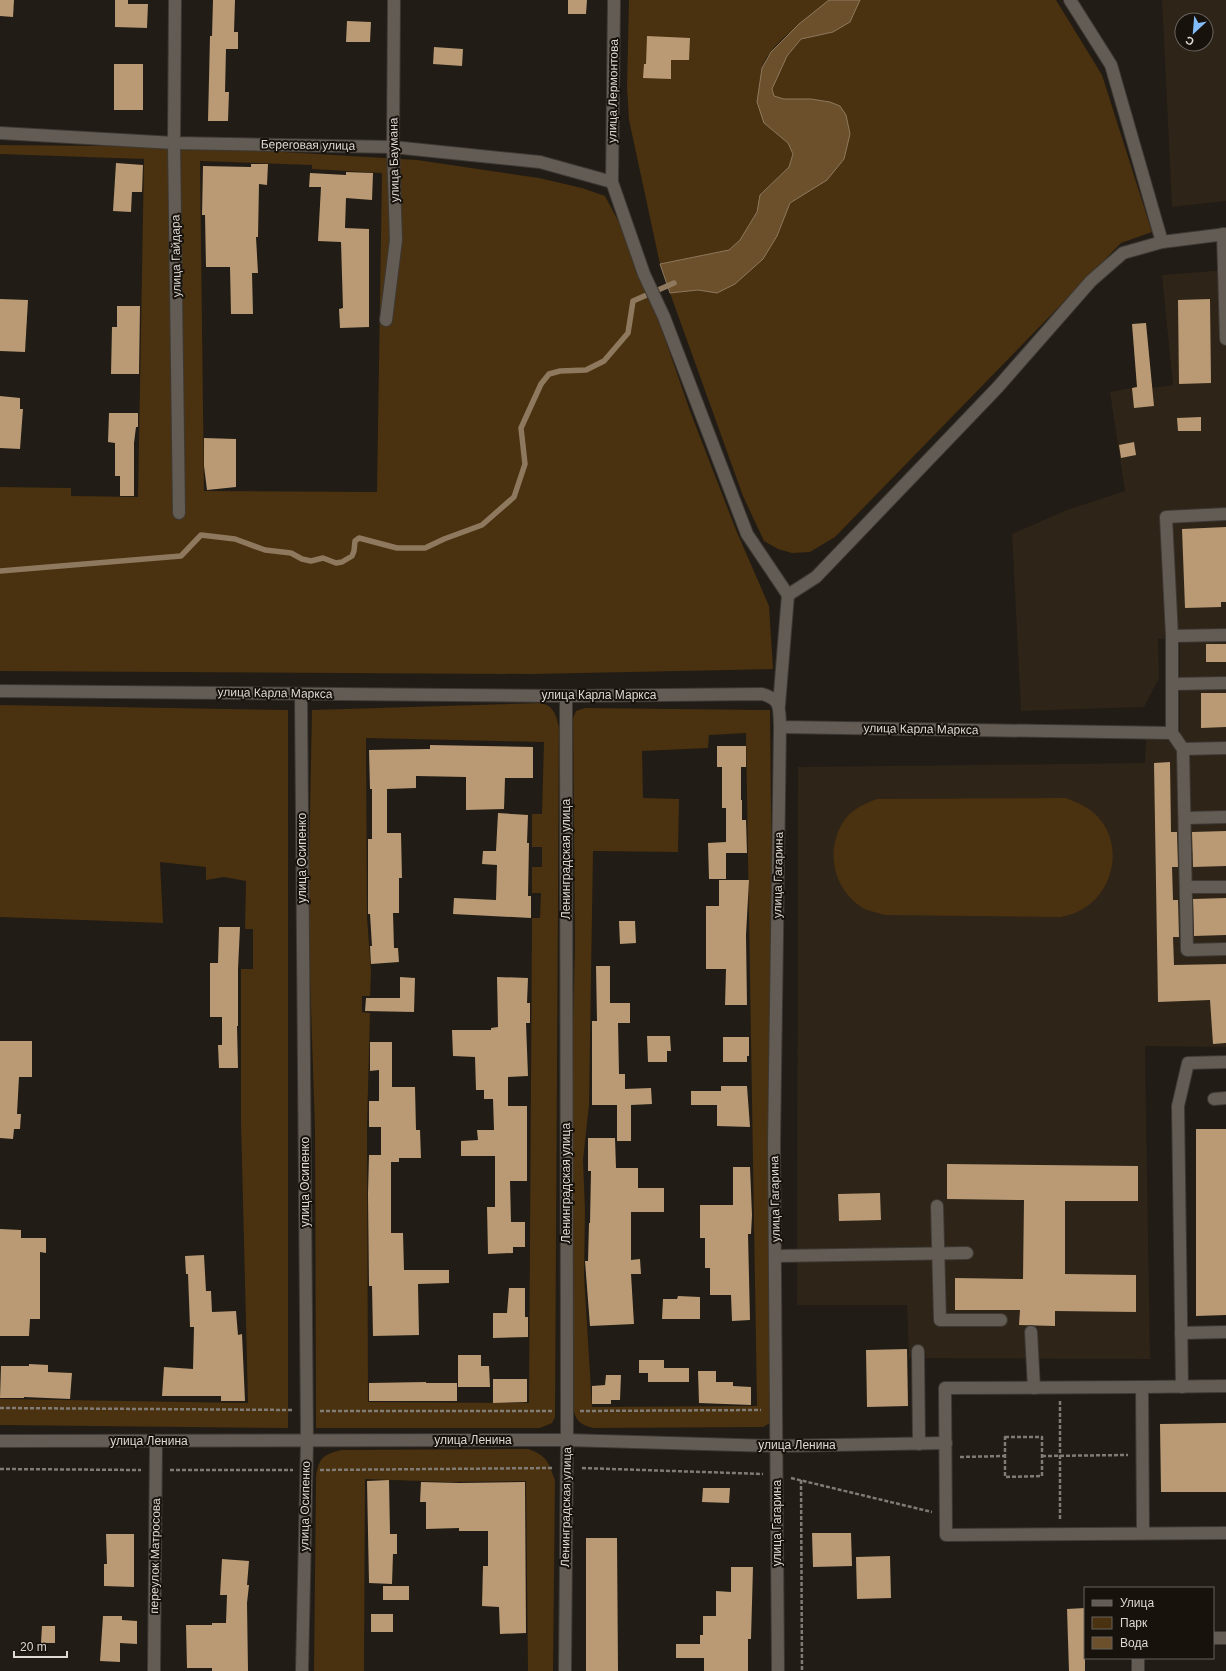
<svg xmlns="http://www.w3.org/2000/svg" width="1226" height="1671" font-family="Helvetica,sans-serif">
<rect width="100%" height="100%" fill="#211c15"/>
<g fill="#2e2418" fill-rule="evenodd">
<path d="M 1162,0 L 1226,0 L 1226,201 L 1172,207 ZM 1182,20 L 1206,20 L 1206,44 L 1182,44 Z"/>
<path d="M 1226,270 L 1226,1047 L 1145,1046 L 1150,1359 L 909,1358 L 907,1305 L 797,1305 L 798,767 L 1145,763 L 1146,739 L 1180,741 L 1180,638 L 1158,639 L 1159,678 L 1144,707 L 1021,711 L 1012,534 L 1067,510 L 1125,491 L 1110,392 L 1137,387 L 1132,324 L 1146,323 L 1152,388 L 1173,385 L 1162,275 Z"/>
</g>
<g fill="#4a310f" fill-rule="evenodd">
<path d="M 629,0 L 829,0 C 810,19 771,41 762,67 C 759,75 763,112 764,123 L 788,143 L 793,154 L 789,167 L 760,195 L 757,212 L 740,240 L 729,250 L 660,264 L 629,120 L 627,87 Z"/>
<path d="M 860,0 L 1056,0 L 1102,75 L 1152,232 L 1121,243 L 835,537 L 810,552 L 792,553 L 778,549 L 764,541 L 743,496 L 670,293 L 698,290 L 717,293 L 777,236 L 790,203 L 808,191 L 830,102 L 811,99 L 784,99 L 774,96 L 772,89 L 787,56 L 801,39 L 833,32 L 850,22 Z"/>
<path d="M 0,145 L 201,147 L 417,160 L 539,178 L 582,188 L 605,196 L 635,252 L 690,411 L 736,530 L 769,606 L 773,669 L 532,674 L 0,671 L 0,487 L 71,488 L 71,496 L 138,497 L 144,159 L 0,154 ZM 200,161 L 312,165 L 312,169 L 382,173 L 377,492 L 204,491 Z"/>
<path d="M 541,703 C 554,706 556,715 559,727 L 555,1417 L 552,1423 L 540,1428 L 316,1428 L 315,1130 L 308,916 L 312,710 ZM 366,738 L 544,742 L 542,814 L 532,814 L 532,847 L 542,847 L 542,867 L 532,867 L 532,893 L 541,893 L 540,918 L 532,918 L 529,1403 L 368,1402 L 367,1128 L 370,1013 L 362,1012 L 362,996 L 370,996 L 371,972 L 367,917 Z"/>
<path d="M 0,705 L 288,710 L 288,1428 L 0,1425 L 0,1399 L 248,1403 L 241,1122 L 241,969 L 253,969 L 253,929 L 245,929 L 246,881 L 224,877 L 206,880 L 206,867 L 160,862 L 163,923 L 0,917 Z"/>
<path d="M 585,708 L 770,710 L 777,1361 L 772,1422 L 763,1427 L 593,1428 C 582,1425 577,1422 574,1412 L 569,1173 L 575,946 L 573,718 L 576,711 ZM 746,733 L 757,1406 L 592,1407 L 584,1275 L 585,1211 L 583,1160 L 589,1105 L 593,851 L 678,852 L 679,799 L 643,798 L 642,751 L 708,748 L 709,735 Z"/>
<path d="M 1066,798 C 1078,803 1089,807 1098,817 C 1124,845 1114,894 1079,911 C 1074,914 1067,915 1061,917 L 885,915 C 879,913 873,912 867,910 C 833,893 823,848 846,818 C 854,808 866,803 877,799 Z"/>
<path d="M 528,1449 C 548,1456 548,1462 555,1480 L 553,1671 L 528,1671 L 526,1481 L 448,1482 L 365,1479 L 364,1671 L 314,1671 L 316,1477 C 319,1458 322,1455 341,1450 Z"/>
</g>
<path fill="#6c502c" stroke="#8e795e" d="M 829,0 L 860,0 L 850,22 L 833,32 L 801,39 L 787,56 L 772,89 L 774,96 L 784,99 L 811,99 L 830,102 L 840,106 L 846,115 L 850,134 L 844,159 L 827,180 L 790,203 L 777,236 L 763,259 L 735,284 L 717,293 L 698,290 L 670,293 L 660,264 L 729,250 L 740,240 L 757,212 L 760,195 L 789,167 L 793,154 L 788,143 L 764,123 L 757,102 L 762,68 L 771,52 L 799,24 Z"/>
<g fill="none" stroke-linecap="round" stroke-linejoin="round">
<path stroke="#8e795e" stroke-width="5.5" d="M 0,571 L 181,556 L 201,535 L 235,539 L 265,550 L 291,553 L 302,559 L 311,561 L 323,558 L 336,563 L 342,562 L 352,556 L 354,551 L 355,541 L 359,538 L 397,548 L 425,548 L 444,539 L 482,525 L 514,497 L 525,464 L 521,428 L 541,384 L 549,374 L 560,371 L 586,370 L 604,361 L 628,333 L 633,301 L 674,283"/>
</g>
<g fill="#b99a74">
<path d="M 0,0 L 14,0 L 13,17 L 0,16 Z"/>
<path d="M 115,0 L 128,0 L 128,4 L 148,4 L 147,28 L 115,27 Z"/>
<path d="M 213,0 L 235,0 L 234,32 L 238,32 L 238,49 L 226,49 L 225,92 L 229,92 L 228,121 L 208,121 L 210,36 L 212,36 Z"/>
<path d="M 568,0 L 587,0 L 586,14 L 568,14 Z"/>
<path d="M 347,21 L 371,22 L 370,42 L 346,42 Z"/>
<path d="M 647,36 L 690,38 L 689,60 L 671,60 L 671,79 L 643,78 L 644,64 L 646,64 Z"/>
<path d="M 434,47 L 463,49 L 462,66 L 433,64 Z"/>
<rect x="114" y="64" width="29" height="46"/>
<path d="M 116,163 L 143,165 L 142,192 L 132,192 L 131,212 L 113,211 Z"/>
<path d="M 251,164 L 268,164 L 267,185 L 259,184 L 258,237 L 256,237 L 258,273 L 252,273 L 253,314 L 231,314 L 230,267 L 206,267 L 205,215 L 202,215 L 203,166 L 251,167 Z"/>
<path d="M 346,172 L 373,173 L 372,200 L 346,198 L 345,228 L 369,229 L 369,327 L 340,328 L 339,309 L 343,308 L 341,242 L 318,241 L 321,187 L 309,187 L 310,173 L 346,175 Z"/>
<path d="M 0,299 L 28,300 L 25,352 L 0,351 Z"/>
<path d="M 1210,299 L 1211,383 L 1179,384 L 1178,300 Z"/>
<path d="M 117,306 L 140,306 L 139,374 L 111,374 L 112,327 L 117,327 Z"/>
<path d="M 1146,323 L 1154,406 L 1134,408 L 1132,388 L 1137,387 L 1132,324 Z"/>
<path d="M 0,396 L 20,398 L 20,409 L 23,409 L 20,449 L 0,448 Z"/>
<path d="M 109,413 L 138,413 L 138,427 L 136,427 L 134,443 L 134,496 L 120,496 L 120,476 L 115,476 L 115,443 L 108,442 Z"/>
<path d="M 1201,417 L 1201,431 L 1178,431 L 1177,418 Z"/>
<path d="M 204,438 L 236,439 L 236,487 L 207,490 L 204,466 Z"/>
<path d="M 1134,442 L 1136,455 L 1121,458 L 1119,445 Z"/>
<path d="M 1226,527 L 1226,602 L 1221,602 L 1221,607 L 1185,608 L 1182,529 Z"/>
<rect x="1206" y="644" width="20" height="18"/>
<path d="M 1201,693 L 1226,693 L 1226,727 L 1201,728 Z"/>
<path d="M 430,745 L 533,747 L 533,778 L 505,778 L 504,809 L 466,810 L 466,777 L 416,776 L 416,788 L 387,789 L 387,833 L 401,833 L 402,878 L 399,878 L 399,913 L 393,913 L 394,948 L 398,948 L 399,962 L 371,964 L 370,946 L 372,946 L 370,914 L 368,914 L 368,839 L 372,839 L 372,789 L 370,789 L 369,750 L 430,749 Z"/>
<path d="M 717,746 L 746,746 L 746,767 L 741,767 L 741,800 L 742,800 L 742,820 L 746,820 L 747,853 L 726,853 L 726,808 L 722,808 L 722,767 L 717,767 Z"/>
<path d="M 1170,762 L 1171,832 L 1177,832 L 1178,867 L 1172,867 L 1173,900 L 1178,900 L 1179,937 L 1173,937 L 1174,965 L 1226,964 L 1226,1043 L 1213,1044 L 1210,1000 L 1158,1002 L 1154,763 Z"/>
<path d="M 498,813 L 528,815 L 527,843 L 529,843 L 528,896 L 531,896 L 531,918 L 453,914 L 454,898 L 496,900 L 497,865 L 482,864 L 483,851 L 496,851 Z"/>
<path d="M 1226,831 L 1226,866 L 1193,867 L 1192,832 Z"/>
<path d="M 726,842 L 726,879 L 709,879 L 708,843 Z"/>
<path d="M 719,880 L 749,880 L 746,935 L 747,1005 L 725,1005 L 726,969 L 706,969 L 706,906 L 719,906 Z"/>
<path d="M 1226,898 L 1226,935 L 1194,936 L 1193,899 Z"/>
<path d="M 619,921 L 635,921 L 636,943 L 620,944 Z"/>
<path d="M 219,927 L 240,927 L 238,969 L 238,1026 L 237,1026 L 238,1068 L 219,1068 L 218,1045 L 222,1045 L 222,1017 L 210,1017 L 210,963 L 218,963 Z"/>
<path d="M 596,966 L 610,966 L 610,1003 L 630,1003 L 630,1023 L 618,1023 L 619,1074 L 625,1074 L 625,1089 L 651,1088 L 652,1104 L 631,1105 L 631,1141 L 617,1141 L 617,1105 L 592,1105 L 592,1021 L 597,1021 Z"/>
<path d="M 400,977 L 415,978 L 414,1012 L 365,1011 L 366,998 L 400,998 Z"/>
<path d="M 497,977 L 528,978 L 527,1003 L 530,1003 L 530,1023 L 526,1023 L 528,1076 L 508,1077 L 508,1106 L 527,1106 L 527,1181 L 510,1181 L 511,1222 L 525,1222 L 525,1247 L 513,1247 L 513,1253 L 488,1254 L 487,1207 L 495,1207 L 495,1156 L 461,1156 L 461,1141 L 478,1140 L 477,1130 L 494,1130 L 493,1099 L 484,1099 L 484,1090 L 476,1090 L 475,1057 L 453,1056 L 452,1030 L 491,1030 L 491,1028 L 498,1027 Z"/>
<path d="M 647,1036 L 670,1036 L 671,1051 L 667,1051 L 667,1062 L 648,1062 Z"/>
<path d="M 723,1037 L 749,1037 L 749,1056 L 747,1056 L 747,1062 L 723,1062 Z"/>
<path d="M 0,1041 L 32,1041 L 32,1077 L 19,1077 L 17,1114 L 21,1114 L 20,1129 L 14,1129 L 13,1139 L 0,1138 Z"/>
<path d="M 370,1042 L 392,1042 L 392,1087 L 415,1087 L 416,1130 L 420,1130 L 421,1158 L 399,1158 L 399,1162 L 391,1162 L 391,1233 L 403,1233 L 404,1270 L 449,1270 L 449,1283 L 418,1284 L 419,1335 L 373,1336 L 372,1286 L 369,1286 L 368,1194 L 369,1155 L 381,1155 L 381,1127 L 369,1127 L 369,1101 L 379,1101 L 379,1070 L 370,1071 Z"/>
<path d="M 721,1086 L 747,1086 L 750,1127 L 717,1126 L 717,1105 L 691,1105 L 691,1091 L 721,1091 Z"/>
<path d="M 1196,1129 L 1226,1129 L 1226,1315 L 1196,1316 Z"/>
<path d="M 588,1138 L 615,1138 L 616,1168 L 638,1168 L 638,1188 L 664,1188 L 664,1212 L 631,1212 L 631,1260 L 640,1259 L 641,1274 L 631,1274 L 634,1324 L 590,1326 L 585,1261 L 588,1261 L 589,1223 L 590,1223 L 591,1171 L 588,1171 Z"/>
<path d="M 947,1164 L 1138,1166 L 1138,1201 L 1065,1201 L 1065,1274 L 1136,1275 L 1136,1312 L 1055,1311 L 1055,1326 L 1019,1325 L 1020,1310 L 955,1310 L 955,1278 L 1023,1279 L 1024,1200 L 947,1199 Z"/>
<path d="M 733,1167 L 750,1167 L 752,1215 L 751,1234 L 748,1234 L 750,1320 L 732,1321 L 731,1295 L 710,1295 L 710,1268 L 705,1268 L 705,1238 L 700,1238 L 700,1205 L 733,1205 Z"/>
<path d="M 880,1193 L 881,1220 L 839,1221 L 838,1194 Z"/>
<path d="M 0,1229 L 21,1230 L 21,1238 L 46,1238 L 46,1253 L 40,1252 L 40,1319 L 30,1319 L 29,1336 L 0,1336 Z"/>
<path d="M 204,1255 L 206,1291 L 211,1291 L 212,1312 L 236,1311 L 238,1335 L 242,1334 L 245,1401 L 221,1401 L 221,1396 L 162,1396 L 164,1367 L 193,1369 L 194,1327 L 190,1327 L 188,1274 L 186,1274 L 185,1256 Z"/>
<path d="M 509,1288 L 525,1288 L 525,1317 L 528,1317 L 528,1337 L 493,1338 L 493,1313 L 507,1313 Z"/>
<path d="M 678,1296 L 700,1297 L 700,1319 L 662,1319 L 663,1299 L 677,1299 Z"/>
<path d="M 907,1349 L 908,1406 L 867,1407 L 866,1350 Z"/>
<path d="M 458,1355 L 481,1355 L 481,1366 L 489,1366 L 490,1387 L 458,1387 Z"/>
<path d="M 639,1360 L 664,1360 L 664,1368 L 689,1368 L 689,1382 L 648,1382 L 648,1373 L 639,1373 Z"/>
<path d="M 29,1364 L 48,1365 L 48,1372 L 72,1373 L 70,1399 L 24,1397 L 24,1398 L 0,1398 L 1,1366 L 29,1366 Z"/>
<path d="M 698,1371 L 716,1371 L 716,1382 L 733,1382 L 733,1386 L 751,1387 L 751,1405 L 699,1403 Z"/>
<path d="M 606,1375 L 621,1375 L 620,1400 L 611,1400 L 611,1404 L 592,1404 L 592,1386 L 605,1385 Z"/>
<path d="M 493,1379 L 527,1379 L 527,1402 L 493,1403 Z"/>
<path d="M 426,1382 L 426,1383 L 457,1383 L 457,1401 L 369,1401 L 369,1383 Z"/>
<path d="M 1226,1423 L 1226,1492 L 1161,1492 L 1160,1424 Z"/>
<path d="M 389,1480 L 390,1534 L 397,1534 L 397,1554 L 393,1554 L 392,1584 L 369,1583 L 367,1481 Z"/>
<path d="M 421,1482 L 459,1483 L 525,1482 L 526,1633 L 500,1634 L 499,1607 L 482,1606 L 483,1566 L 488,1566 L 488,1531 L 459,1531 L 459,1528 L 426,1529 L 426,1502 L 420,1502 Z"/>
<path d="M 703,1488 L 730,1488 L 729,1503 L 702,1502 Z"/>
<path d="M 812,1533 L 851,1533 L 852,1566 L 813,1567 Z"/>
<path d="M 106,1534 L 134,1534 L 134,1587 L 104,1586 L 104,1564 L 107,1564 Z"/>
<path d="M 586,1538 L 617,1538 L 618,1671 L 586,1671 Z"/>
<path d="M 890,1556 L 891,1598 L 857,1599 L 856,1557 Z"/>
<path d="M 222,1559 L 249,1561 L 247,1585 L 249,1585 L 247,1603 L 248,1671 L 212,1671 L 212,1668 L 187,1668 L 186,1625 L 212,1625 L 212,1623 L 226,1623 L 227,1595 L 220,1595 Z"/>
<path d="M 731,1567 L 753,1567 L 751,1639 L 748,1639 L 748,1671 L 704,1671 L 704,1658 L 676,1658 L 676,1644 L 700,1644 L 700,1635 L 703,1635 L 703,1616 L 716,1616 L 716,1591 L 731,1592 Z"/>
<rect x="383" y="1586" width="26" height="14"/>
<path d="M 1085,1608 L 1085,1671 L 1069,1671 L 1067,1609 Z"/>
<rect x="371" y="1614" width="22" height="18"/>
<path d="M 103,1616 L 122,1616 L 122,1620 L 137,1621 L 137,1644 L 120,1643 L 120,1662 L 100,1661 Z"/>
<path d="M 42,1626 L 55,1626 L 55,1643 L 41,1643 Z"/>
</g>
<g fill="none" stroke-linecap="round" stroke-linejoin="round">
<g stroke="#3d3934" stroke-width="14">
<g id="minor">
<path d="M 175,0 L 174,143 L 179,513"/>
<path d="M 614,0 L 612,182 L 644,274 L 664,317 L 747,534 L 788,595 L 779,705"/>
<path d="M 1070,0 L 1111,65 L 1162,242"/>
<path d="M 0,133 L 174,143 L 393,147 L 540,162 L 612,182"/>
<path d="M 1223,234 L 1226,339"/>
<path d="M 386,320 L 396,240 L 393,147 L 394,0"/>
<path d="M 1226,514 L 1166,517 L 1172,636 L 1172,733 L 1183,749 L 1187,950 L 1226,949"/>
<path d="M 788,595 L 816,577 L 998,387 L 1091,281 L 1123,253 L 1162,242 L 1226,234"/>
<path d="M 1172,636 L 1226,635"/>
<path d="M 1172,684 L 1226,683"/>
<path d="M 0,691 L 566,696 L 762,694 C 782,699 779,709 780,727 L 1172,733"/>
<path d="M 301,694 L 307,1441 L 302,1671"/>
<path d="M 1183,749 L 1226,748"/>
<path d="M 1185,818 L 1226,817"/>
<path d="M 1186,887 L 1226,887"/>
<path d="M 1214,1099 L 1226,1098"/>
<path d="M 937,1206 L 940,1320 L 1001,1320"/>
<path d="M 776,1256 L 967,1253"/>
<path d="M 1031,1332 L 1034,1388"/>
<path d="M 1181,1333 L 1226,1332"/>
<path d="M 918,1351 L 919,1444"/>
<path d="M 1142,1387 L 945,1388 L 946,1535 L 1226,1533"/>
<path d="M 1182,1387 L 1178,1106 L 1188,1063 L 1226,1062"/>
<path d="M 0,1441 L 567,1440 L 777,1446 L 946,1443"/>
<path d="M 1143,1533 L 1142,1387 L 1226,1386"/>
<path d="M 1213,1638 L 1226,1638"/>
<path d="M 1138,1658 L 1138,1671"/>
<path d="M 154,1671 L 156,1441"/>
<path d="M 565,1671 L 567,1440 L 566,696"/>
<path d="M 778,1671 L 774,1144 L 780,727"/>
</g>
</g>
<g stroke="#807b75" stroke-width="2.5" stroke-dasharray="4 2" stroke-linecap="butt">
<path d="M 1060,1401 L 1060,1520"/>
<path d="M 0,1408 L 293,1410"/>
<path d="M 320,1411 L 553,1411"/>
<path d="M 580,1411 L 761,1410"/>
<path d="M 1005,1437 L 1042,1437 L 1042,1476 L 1005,1477 Z"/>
<path d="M 1042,1456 L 1128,1455"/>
<path d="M 960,1457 L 1005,1456"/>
<path d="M 582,1468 L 763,1474"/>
<path d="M 0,1469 L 141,1470"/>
<path d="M 170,1470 L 293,1470"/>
<path d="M 320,1470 L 553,1468"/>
<path d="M 791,1478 L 932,1512"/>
<path d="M 801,1480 L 802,1671"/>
</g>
<use href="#minor" stroke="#635c54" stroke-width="12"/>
</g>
<g text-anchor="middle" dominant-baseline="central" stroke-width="4" stroke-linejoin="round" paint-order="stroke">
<g font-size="12" fill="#ddd9d4" stroke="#18120c">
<text transform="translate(613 91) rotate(-89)">улица Лермонтова</text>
<text transform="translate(308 145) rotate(1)">Береговая улица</text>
<text transform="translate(394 160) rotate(-91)">улица Баумана</text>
<text transform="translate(176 256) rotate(-91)">улица Гайдара</text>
<text transform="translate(275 693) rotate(1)">улица Карла Маркса</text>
<text x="599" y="695">улица Карла Маркса</text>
<text transform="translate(921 729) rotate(1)">улица Карла Маркса</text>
<text transform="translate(302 858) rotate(-90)">улица Осипенко</text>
<text transform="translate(566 859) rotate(-90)">Ленинградская улица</text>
<text transform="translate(778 875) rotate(-89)">улица Гагарина</text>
<text transform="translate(305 1182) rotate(-90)">улица Осипенко</text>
<text transform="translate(566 1183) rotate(-90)">Ленинградская улица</text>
<text transform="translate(775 1199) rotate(-91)">улица Гагарина</text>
<text x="473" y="1440">улица Ленина</text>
<text x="149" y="1441">улица Ленина</text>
<text x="797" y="1445">улица Ленина</text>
<text transform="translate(305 1506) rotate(-89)">улица Осипенко</text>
<text transform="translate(566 1507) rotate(-89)">Ленинградская улица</text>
<text transform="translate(777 1523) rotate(-90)">улица Гагарина</text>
<text transform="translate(155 1556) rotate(-89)">переулок Матросова</text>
</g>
</g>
<rect x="1084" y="1587" width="130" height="72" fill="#18120c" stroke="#67625c"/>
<rect x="1092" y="1600" width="20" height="6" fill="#635c54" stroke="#67625c"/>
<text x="1120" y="1607" font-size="12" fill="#ddd9d4">Улица</text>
<rect x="1092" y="1617" width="20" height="12" fill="#4a310f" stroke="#67625c"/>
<text x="1120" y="1627" font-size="12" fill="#ddd9d4">Парк</text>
<rect x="1092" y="1637" width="20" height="12" fill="#6c502c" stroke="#67625c"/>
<text x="1120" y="1647" font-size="12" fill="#ddd9d4">Вода</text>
<g transform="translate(1194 32) rotate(206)"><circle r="19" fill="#18120c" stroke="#67625c"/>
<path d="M0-3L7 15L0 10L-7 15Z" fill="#83bcfb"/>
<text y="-6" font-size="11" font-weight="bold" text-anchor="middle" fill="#ddd9d4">С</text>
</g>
<path d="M14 1651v6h53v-6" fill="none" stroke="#ddd9d4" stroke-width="2"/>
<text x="20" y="1651" font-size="12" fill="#ddd9d4" stroke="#18120c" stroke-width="3" paint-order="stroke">20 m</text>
</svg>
